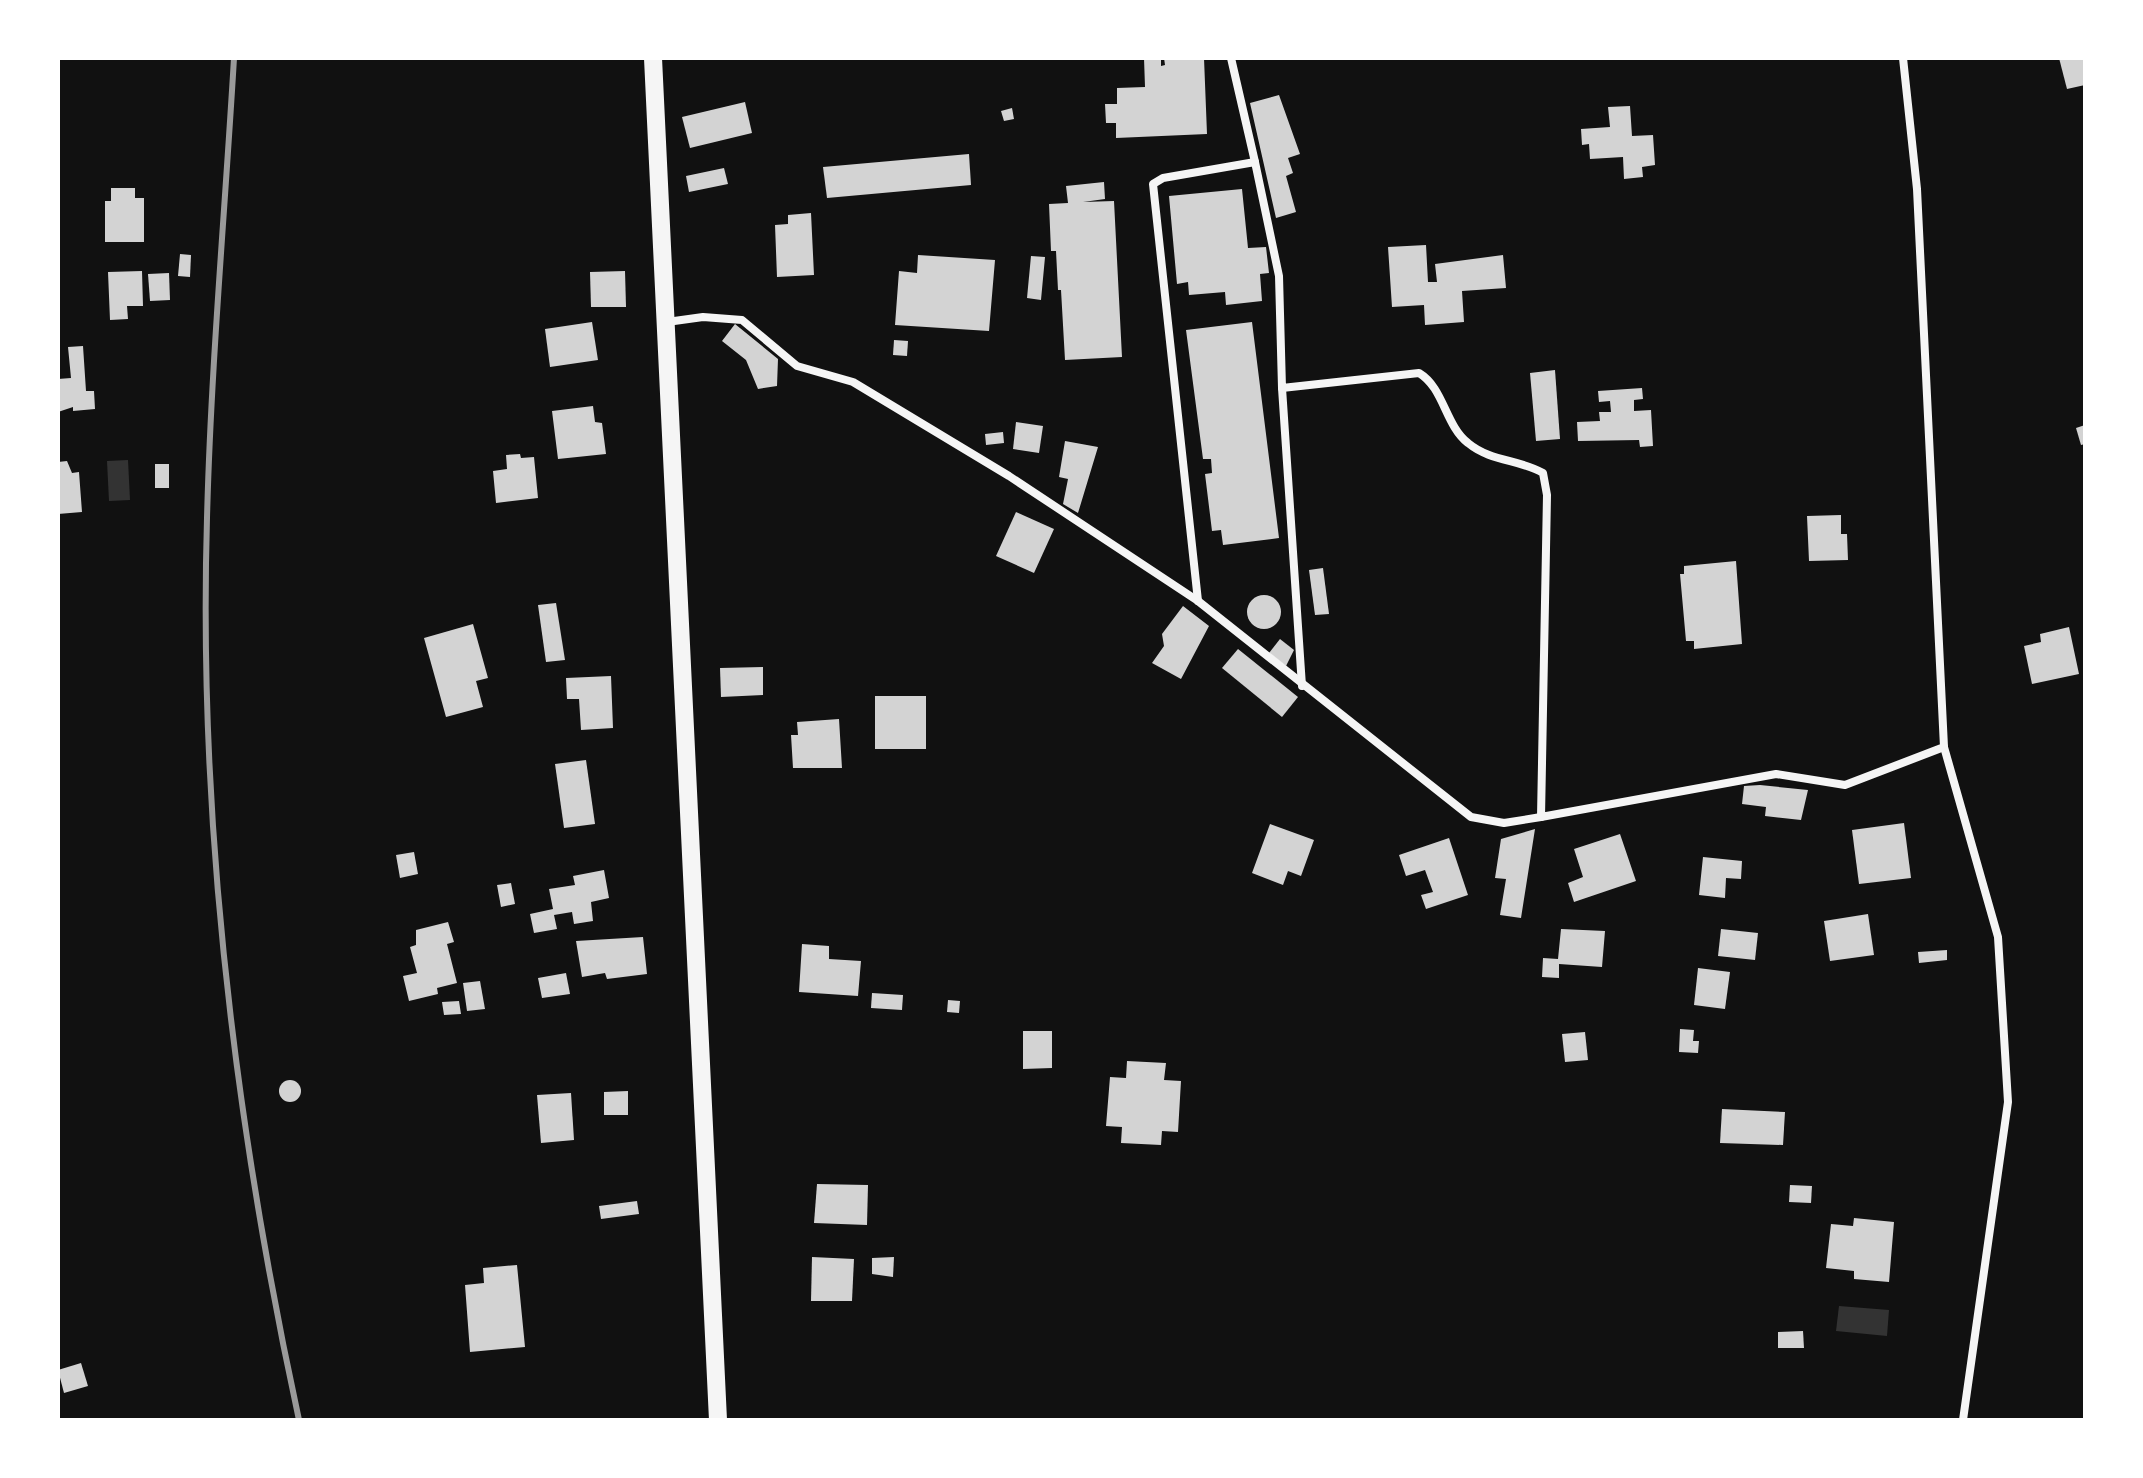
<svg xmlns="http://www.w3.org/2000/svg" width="2143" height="1478" font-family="'PT Sans Narrow',sans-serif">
<rect width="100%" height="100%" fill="#111"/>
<g fill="#333">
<path d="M 128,460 L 130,500 L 109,501 L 107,461 Z"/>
<path d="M 1839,1306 L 1889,1310 L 1887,1336 L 1836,1331 Z"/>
</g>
<g fill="#d3d3d3">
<path d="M 1144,58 L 1161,58 L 1161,66 L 1165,65 L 1164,58 L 1204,58 L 1207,134 L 1116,138 L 1116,123 L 1106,123 L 1105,104 L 1117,104 L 1117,88 L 1145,87 Z"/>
<path d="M 2059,58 L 2085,58 L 2085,85 L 2067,89 Z"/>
<path d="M 1279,95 L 1300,154 L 1288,158 L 1293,173 L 1286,176 L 1296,212 L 1276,218 L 1250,103 Z"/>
<path d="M 745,102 L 752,133 L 690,148 L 682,117 Z"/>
<path d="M 1630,106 L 1632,136 L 1653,135 L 1655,165 L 1642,167 L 1643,177 L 1624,179 L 1623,157 L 1590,159 L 1589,144 L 1582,145 L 1581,129 L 1610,127 L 1608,107 Z"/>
<path d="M 1012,108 L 1014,119 L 1004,121 L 1001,111 Z"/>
<path d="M 969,154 L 971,185 L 827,198 L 823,167 Z"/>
<path d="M 724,168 L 728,184 L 689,192 L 686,176 Z"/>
<path d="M 1104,182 L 1105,199 L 1083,202 L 1114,201 L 1122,357 L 1065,360 L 1061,290 L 1058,290 L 1056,251 L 1051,251 L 1049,204 L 1068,203 L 1066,186 Z"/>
<path d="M 111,188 L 135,188 L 135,198 L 144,198 L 144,242 L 105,242 L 105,201 L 111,201 Z"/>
<path d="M 1242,189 L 1248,248 L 1266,247 L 1269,273 L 1260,274 L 1262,301 L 1226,305 L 1225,292 L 1189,295 L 1188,282 L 1177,284 L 1169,196 Z"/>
<path d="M 811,213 L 814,275 L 777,277 L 775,225 L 788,224 L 788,215 Z"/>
<path d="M 1426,245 L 1428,282 L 1437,282 L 1435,264 L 1503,255 L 1506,288 L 1462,291 L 1464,322 L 1425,325 L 1424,305 L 1392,307 L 1388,247 Z"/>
<path d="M 180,254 L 191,255 L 190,277 L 178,276 Z"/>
<path d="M 918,255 L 995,260 L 989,331 L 895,325 L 899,271 L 917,273 Z"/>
<path d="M 1031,256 L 1045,257 L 1041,300 L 1027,298 Z"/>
<path d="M 142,271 L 143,306 L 127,306 L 128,319 L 110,320 L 108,272 Z"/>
<path d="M 625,271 L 626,307 L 591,307 L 590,272 Z"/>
<path d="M 169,273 L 170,300 L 150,301 L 148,274 Z"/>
<path d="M 592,322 L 598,360 L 550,367 L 545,329 Z"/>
<path d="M 1252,322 L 1279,538 L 1223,545 L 1221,530 L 1212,531 L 1205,474 L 1212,473 L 1211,459 L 1203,459 L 1186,330 Z"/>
<path d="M 735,324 L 778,359 L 777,386 L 758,389 L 746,360 L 722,341 Z"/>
<path d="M 894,340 L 908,341 L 907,356 L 893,355 Z"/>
<path d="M 83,346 L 86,391 L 94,391 L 95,409 L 73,411 L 73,407 L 58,412 L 58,379 L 71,378 L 68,347 Z"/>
<path d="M 1555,370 L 1560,439 L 1536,441 L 1530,373 Z"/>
<path d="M 1642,388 L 1643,399 L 1634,400 L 1634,411 L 1651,410 L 1653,446 L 1640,447 L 1639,440 L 1578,441 L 1577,422 L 1600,421 L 1599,412 L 1611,412 L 1610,401 L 1599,402 L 1598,391 Z"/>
<path d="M 593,406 L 595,422 L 602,423 L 606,454 L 558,459 L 552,411 Z"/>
<path d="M 1016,422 L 1043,426 L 1039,453 L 1013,449 Z"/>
<path d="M 2085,425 L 2085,444 L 2081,445 L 2076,428 Z"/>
<path d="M 1003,432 L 1004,443 L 986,445 L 985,434 Z"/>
<path d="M 1065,441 L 1098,447 L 1078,513 L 1063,504 L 1068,479 L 1059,477 Z"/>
<path d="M 520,454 L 521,458 L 534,457 L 538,498 L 496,503 L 493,471 L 507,469 L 506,455 Z"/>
<path d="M 67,461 L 72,473 L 79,472 L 82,512 L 58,514 L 58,462 Z"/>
<rect x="155" y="464" width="14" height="24"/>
<path d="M 1016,512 L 1054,529 L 1034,573 L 996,556 Z"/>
<path d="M 1841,515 L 1841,534 L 1847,534 L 1848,560 L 1809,561 L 1807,516 Z"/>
<path d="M 1736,561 L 1742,644 L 1694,649 L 1694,641 L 1686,641 L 1680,574 L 1684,574 L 1684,566 Z"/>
<path d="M 1323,568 L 1329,614 L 1315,615 L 1309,570 Z"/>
<circle cx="1264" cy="612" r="17"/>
<path d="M 556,603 L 565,660 L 546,662 L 538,605 Z"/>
<path d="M 1183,606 L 1209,626 L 1181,679 L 1152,663 L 1164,646 L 1162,634 Z"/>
<path d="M 473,624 L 488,678 L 476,681 L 483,707 L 446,717 L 424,638 Z"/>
<path d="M 2069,627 L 2079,674 L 2032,684 L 2024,646 L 2041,642 L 2040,634 Z"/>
<path d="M 1280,639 L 1294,650 L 1286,666 L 1269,653 Z"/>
<path d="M 1238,649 L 1298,697 L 1282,717 L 1222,668 Z"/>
<path d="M 763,667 L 763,695 L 721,697 L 720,668 Z"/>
<path d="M 611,676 L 613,728 L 581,730 L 579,699 L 567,699 L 566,678 Z"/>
<rect x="875" y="696" width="51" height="53"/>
<path d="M 839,719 L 842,768 L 793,768 L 791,735 L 798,735 L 797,722 Z"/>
<path d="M 586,760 L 595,824 L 564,828 L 555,764 Z"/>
<path d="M 1760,785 L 1808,790 L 1801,820 L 1765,816 L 1766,807 L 1742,804 L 1744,786 Z"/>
<path d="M 1904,823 L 1911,878 L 1859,884 L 1852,830 Z"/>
<path d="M 1270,824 L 1314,840 L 1301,876 L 1288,871 L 1283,885 L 1252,873 Z"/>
<path d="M 1535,829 L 1521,918 L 1500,915 L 1506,879 L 1495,878 L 1501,839 Z"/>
<path d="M 1620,834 L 1636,881 L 1574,902 L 1568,883 L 1583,877 L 1574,849 Z"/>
<path d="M 1449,838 L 1468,895 L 1426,909 L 1421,895 L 1433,892 L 1425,870 L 1406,876 L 1399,855 Z"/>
<path d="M 414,852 L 418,874 L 400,878 L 396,855 Z"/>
<path d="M 1703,857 L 1742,861 L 1741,879 L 1726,878 L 1725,898 L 1699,895 Z"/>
<path d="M 604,870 L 609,898 L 591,902 L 593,921 L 574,924 L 572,912 L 554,915 L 557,929 L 534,933 L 530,914 L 553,909 L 549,889 L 575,885 L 573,876 Z"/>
<path d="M 511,883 L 515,904 L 501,907 L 497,885 Z"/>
<path d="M 1868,914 L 1874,955 L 1830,961 L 1824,921 Z"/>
<path d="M 448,922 L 454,942 L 447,944 L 457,983 L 437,988 L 438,994 L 409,1001 L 403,976 L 417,973 L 410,947 L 416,945 L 416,930 Z"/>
<path d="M 1561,929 L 1605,931 L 1602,967 L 1559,964 L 1559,978 L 1542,977 L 1543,958 L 1558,959 Z"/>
<path d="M 1721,929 L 1758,933 L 1755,960 L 1718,956 Z"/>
<path d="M 643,937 L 647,974 L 607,979 L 605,973 L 582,977 L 576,941 Z"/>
<path d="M 802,944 L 829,946 L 829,959 L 861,961 L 858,996 L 799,992 Z"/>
<path d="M 1947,950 L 1947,960 L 1919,963 L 1918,952 Z"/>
<path d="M 1698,968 L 1730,972 L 1725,1009 L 1694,1005 Z"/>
<path d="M 566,973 L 570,994 L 542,998 L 538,978 Z"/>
<path d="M 480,981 L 485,1009 L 467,1011 L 463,983 Z"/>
<path d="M 872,993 L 903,995 L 902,1010 L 871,1008 Z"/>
<path d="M 948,1000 L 960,1001 L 959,1013 L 947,1012 Z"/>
<path d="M 459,1001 L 461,1014 L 444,1015 L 442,1002 Z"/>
<path d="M 1680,1029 L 1694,1030 L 1693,1041 L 1699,1041 L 1698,1053 L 1679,1052 Z"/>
<path d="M 1023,1031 L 1052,1031 L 1052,1068 L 1023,1069 Z"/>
<path d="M 1585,1032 L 1588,1060 L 1565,1062 L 1562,1034 Z"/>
<path d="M 1127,1061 L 1166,1063 L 1164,1080 L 1181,1081 L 1178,1132 L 1162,1131 L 1161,1145 L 1121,1143 L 1122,1127 L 1106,1126 L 1110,1077 L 1126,1078 Z"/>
<circle cx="290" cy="1091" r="11"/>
<path d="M 628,1091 L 628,1115 L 604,1115 L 604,1092 Z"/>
<path d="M 571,1093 L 574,1140 L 541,1143 L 537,1095 Z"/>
<path d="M 1722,1109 L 1785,1112 L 1783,1145 L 1720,1143 Z"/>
<path d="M 817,1184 L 868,1185 L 867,1225 L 814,1223 Z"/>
<path d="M 1790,1185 L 1812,1186 L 1811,1203 L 1789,1202 Z"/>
<path d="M 637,1201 L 639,1214 L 601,1219 L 599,1206 Z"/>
<path d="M 1854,1218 L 1894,1222 L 1889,1282 L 1854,1279 L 1854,1271 L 1826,1268 L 1831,1224 L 1853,1226 Z"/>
<path d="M 812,1257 L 854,1259 L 852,1301 L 811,1301 Z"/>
<path d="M 894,1257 L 893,1277 L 872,1274 L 872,1258 Z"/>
<path d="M 517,1265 L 525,1347 L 470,1352 L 465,1285 L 484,1283 L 483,1268 Z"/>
<path d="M 1803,1331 L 1804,1348 L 1778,1348 L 1778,1332 Z"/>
<path d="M 81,1363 L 88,1386 L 64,1393 L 58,1370 Z"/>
</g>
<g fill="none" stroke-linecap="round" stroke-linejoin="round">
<g stroke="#f5f5f5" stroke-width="8">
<path d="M 1231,58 L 1255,162"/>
<path d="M 667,322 L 703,317 L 742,320 L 797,366 L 853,382 L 1009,476 L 1198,601 L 1471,817 L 1504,823 L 1541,817"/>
<path d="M 1282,388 L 1302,686"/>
<path d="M 1198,601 L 1153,184 L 1163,178 L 1255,162 L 1279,276 L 1282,388 L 1419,373 C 1444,388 1445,425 1468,443 C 1491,462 1519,459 1543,473 L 1547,495 L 1541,817 L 1776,774 L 1845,785 L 1944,747 L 1917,189 L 1903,58"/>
<path d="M 1944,747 L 1998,937 L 2008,1102 L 1963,1420"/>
</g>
<path stroke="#f5f5f5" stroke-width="18" d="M 653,58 L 718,1420"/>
<path stroke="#9a9a9a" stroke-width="6" d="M 234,58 C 225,211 211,365 207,518 C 198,821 235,1125 299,1420"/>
</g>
<rect width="2143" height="1478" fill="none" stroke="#ffffff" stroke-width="120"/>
</svg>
